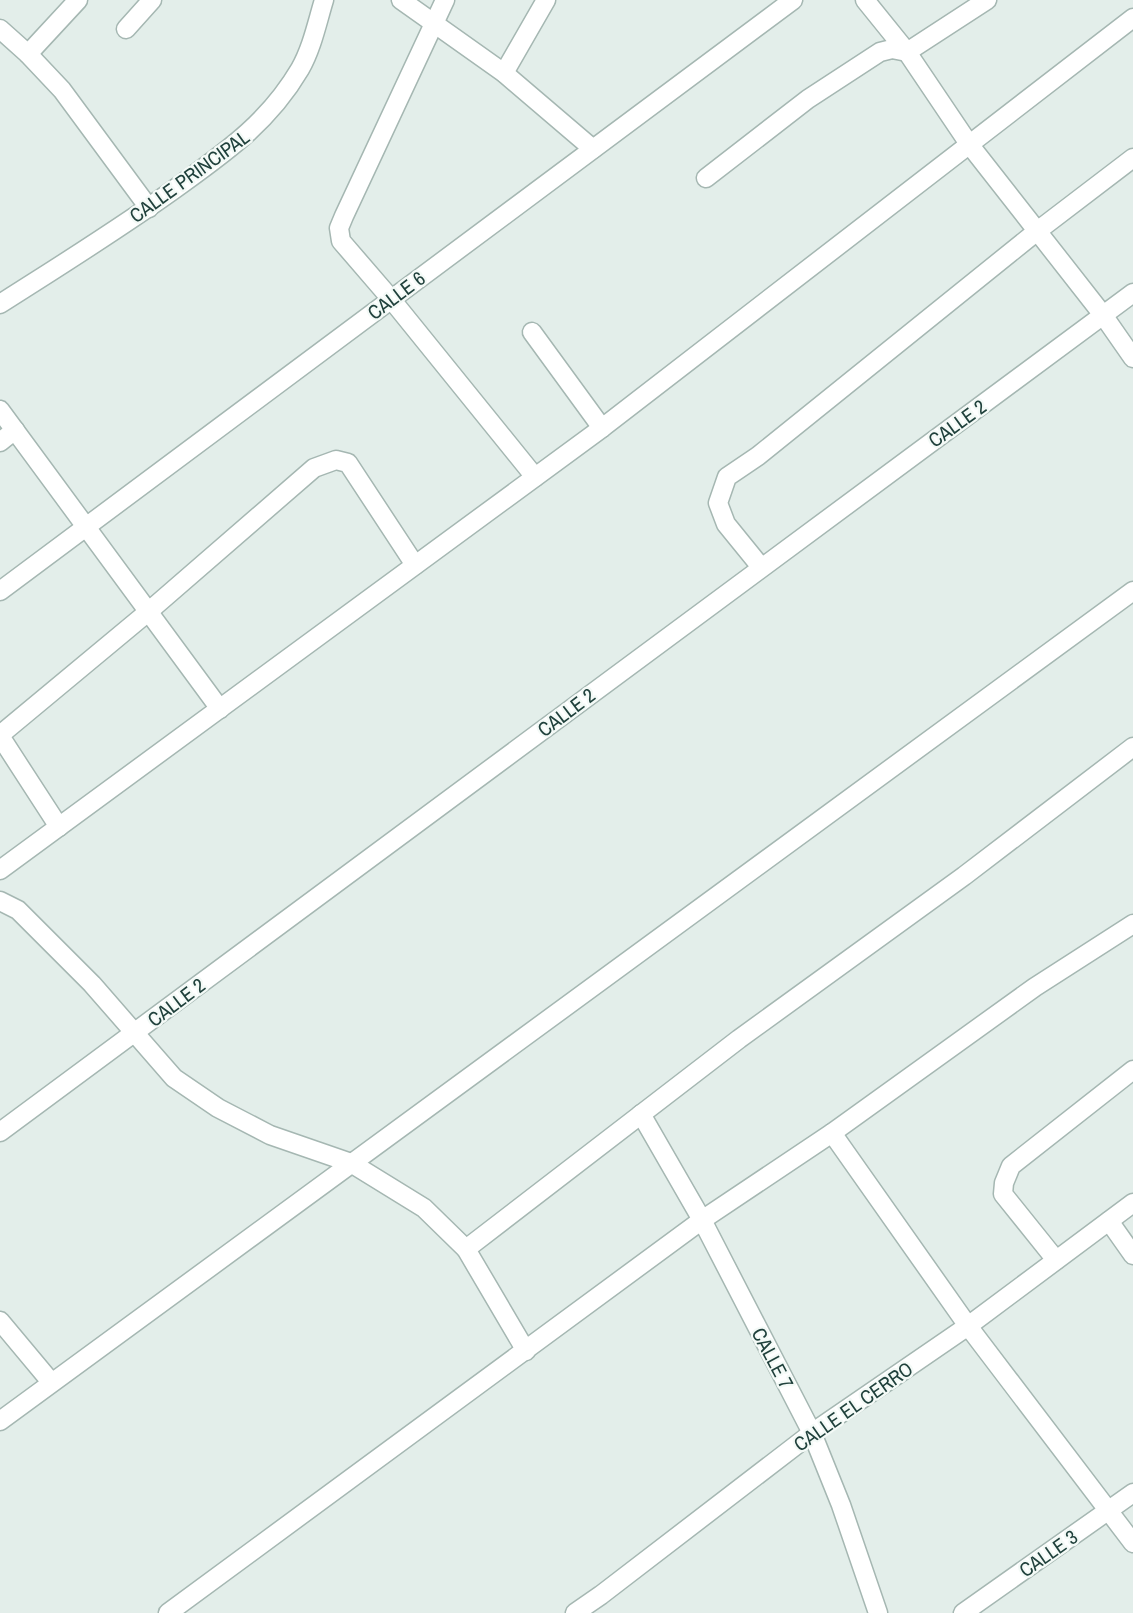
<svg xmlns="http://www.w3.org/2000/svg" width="1133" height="1613" font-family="'Archivo Narrow',sans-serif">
<rect width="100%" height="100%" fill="#e3eeea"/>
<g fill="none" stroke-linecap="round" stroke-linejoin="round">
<g stroke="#a5b7b2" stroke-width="21">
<g id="street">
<path d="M 401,0 L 504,73 L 593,149"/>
<path d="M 445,0 L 344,216 L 339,228 L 341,241 L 391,299 L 535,477"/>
<path d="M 865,0 L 907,52 L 969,144 L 1103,315 L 1133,358"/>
<path d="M 0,29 L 28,54 L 62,90 L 149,208"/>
<path d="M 126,29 L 152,0"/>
<path d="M 28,54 L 78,0"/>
<path d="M 504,73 L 546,0"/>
<path d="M 706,178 L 808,99 L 880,52 L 892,49 L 907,52 L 987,0"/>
<path d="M 0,304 C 61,265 124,226 183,183 C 230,149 270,120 300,69 C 312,48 317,23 324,0"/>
<path d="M 532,332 L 602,428"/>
<path d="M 0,410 L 220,709"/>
<path d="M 0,442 L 15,430"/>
<path d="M 761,567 L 726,524 L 718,503 L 727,477 L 758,456 L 1036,232 L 1133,158"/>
<path d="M 0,591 L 793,0"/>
<path d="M 0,735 L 148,612 L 314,468 L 336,460 L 348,463 L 415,565"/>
<path d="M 0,736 L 59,827"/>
<path d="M 0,870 L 602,428 L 1133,18"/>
<path d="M 0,901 L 18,910 L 92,984 L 174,1078 L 218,1108 L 270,1135 L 351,1163 L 424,1208 L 466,1249 L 526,1351"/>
<path d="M 641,1114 L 702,1220 L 812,1433 L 841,1505 L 878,1613"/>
<path d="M 0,1132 L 1133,293"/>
<path d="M 832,1133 L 968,1326 L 1133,1543"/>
<path d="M 1109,1221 L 1133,1255"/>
<path d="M 466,1249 L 739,1039 L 964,876 L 1133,747"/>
<path d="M 1056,1260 L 1003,1194 L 1004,1183 L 1011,1166 L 1133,1070"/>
<path d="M 0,1321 L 51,1382"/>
<path d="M 0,1421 L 1133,591"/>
<path d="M 168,1613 L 702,1220 L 832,1133 L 1035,987 L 1133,924"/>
<path d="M 575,1613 L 601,1595 L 812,1433 L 968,1326 L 1133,1203"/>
<path d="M 963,1613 L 1133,1493"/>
</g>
</g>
<use href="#street" stroke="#fff" stroke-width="18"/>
</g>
<g text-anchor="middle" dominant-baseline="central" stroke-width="4.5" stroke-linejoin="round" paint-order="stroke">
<g font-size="20" fill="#20413c" stroke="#f4faf7">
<text transform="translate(189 176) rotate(-36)">CALLE PRINCIPAL</text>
<text transform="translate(396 295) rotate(-37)">CALLE 6</text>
<text transform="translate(957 423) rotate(-36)">CALLE 2</text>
<text transform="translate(566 712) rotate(-37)">CALLE 2</text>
<text transform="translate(176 1002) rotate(-37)">CALLE 2</text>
<text transform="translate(773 1358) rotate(62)">CALLE 7</text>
<text transform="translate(853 1406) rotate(-35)">CALLE EL CERRO</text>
<text transform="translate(1048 1553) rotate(-35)">CALLE 3</text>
</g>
</g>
</svg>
